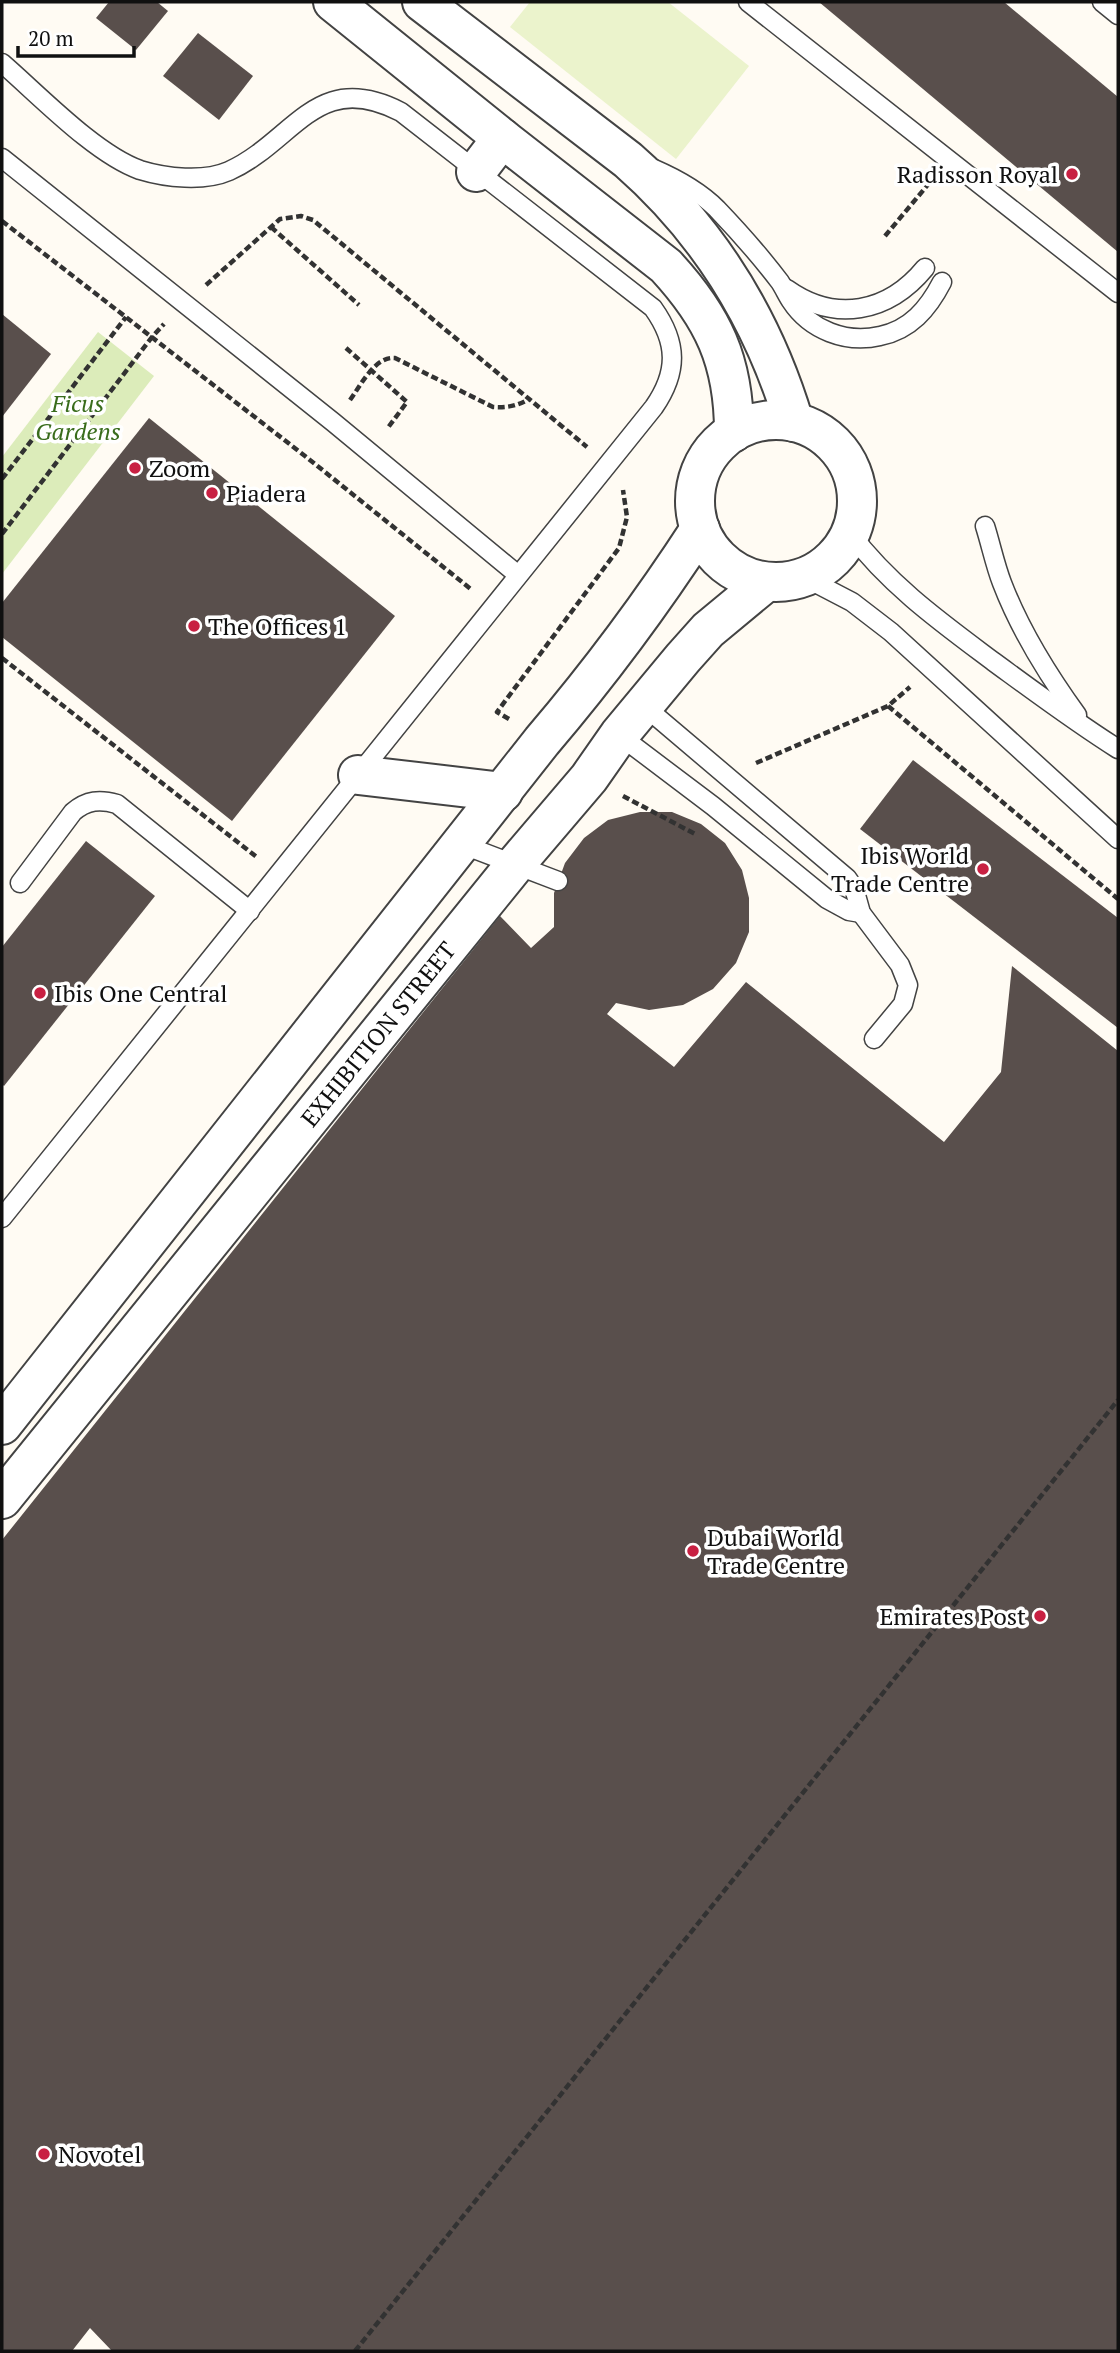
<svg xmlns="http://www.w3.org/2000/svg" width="1120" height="2353" font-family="'PT Serif',serif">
<rect width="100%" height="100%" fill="#fffbf3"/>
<path fill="#dcecba" d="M 98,332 L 154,376 L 2,574 L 2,457 Z"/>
<path fill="#ebf3cc" d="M 530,2 L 668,2 L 749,66 L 676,159 L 510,27 Z"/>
<g fill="#594f4c">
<path d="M 109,2 L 157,2 L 168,11 L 136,50 L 96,18 Z"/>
<path d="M 819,2 L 1004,2 L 1118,97 L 1118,252 Z"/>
<path d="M 198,33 L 253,76 L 219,120 L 163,76 Z"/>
<path d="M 2,314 L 51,354 L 2,417 Z"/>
<path d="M 149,418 L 395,616 L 232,821 L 2,637 L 2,603 Z"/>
<path d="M 913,760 L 1118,918 L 1118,1028 L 860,829 Z"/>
<path d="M 640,812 L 672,812 L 701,824 L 725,843 L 742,870 L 749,898 L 749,932 L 736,963 L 713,989 L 683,1005 L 649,1010 L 616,1003 L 607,1014 L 674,1067 L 746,982 L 944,1142 L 1001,1072 L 1012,966 L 1118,1051 L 1118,2351 L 112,2351 L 90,2328 L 72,2351 L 2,2351 L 2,1540 L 500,916 L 531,948 L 554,927 L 554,893 L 565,863 L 584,838 L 608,820 Z"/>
<path d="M 86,841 L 155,896 L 4,1086 L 2,1084 L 2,947 Z"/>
</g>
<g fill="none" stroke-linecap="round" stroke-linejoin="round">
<g stroke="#434343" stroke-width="21">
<g id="service">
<path d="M 748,2 L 1118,293"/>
<path d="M 1102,2 L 1118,15"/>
<path d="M 2,63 C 39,95 95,154 140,170 C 166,178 204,182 229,171 C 295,141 316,68 401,112 L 653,308 C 678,343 678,372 654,407 L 2,1218"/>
<path d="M 2,158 L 333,422 L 518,575"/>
<path d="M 654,169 C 677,179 699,191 717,209 C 739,232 761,257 780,282 C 784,288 787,295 791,301 C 810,330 846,344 880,336 C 910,330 928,309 942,282"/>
<path d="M 787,289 C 835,323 888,313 925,268"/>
<path d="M 985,526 C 991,545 995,565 1002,583 C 1020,630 1048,675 1077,715"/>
<path d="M 850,533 C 890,586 942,623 994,662 C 1035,692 1075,722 1118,749"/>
<path d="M 804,577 L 852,602 L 891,632 L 1118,839"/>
<path d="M 644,706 L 847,878 L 854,888 L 861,913 L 900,965 L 908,985 L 903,1004 L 874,1039"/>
<path d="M 619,735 L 713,806 L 827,899 L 849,911 L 861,913"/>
<path d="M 461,844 L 558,881"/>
<path d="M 20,883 L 73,812 C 87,800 100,799 117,804 L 250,911"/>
</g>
</g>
<g stroke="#434343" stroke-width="42">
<g id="tertiary">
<path d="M 333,2 L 502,138 L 666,266 C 713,317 734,361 734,432"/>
<path d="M 422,2 L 628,160 C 710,232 763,319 794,422"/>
<path d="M 476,172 L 502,138"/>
<circle cx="776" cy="501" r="81"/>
<path d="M 358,775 L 503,792"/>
<path d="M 2,1425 L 542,741 C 600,673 652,603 700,529"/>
<path d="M 2,1499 L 514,866 L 589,778 L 619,735 L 683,658 L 708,630 L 766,582"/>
</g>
</g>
<g stroke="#323232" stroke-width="4.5" stroke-dasharray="7 3.5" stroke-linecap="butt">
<path d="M 2,221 L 305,456 L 472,590"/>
<path d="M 271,227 L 359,305"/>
<path d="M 885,236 L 931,181"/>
<path d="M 206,285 L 280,219 L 301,216 L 313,220 L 587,447"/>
<path d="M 346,348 L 407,402 L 387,429"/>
<path d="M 350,400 C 361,385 375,356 395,358 L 493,407 C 507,408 517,406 529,399"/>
<path d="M 2,479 L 126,317"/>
<path d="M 2,534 L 152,337 L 164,324"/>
<path d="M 2,658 L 258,858"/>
<path d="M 888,706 L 1118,899"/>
<path d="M 509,719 L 497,712 L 619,548 L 627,517 L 623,490"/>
<path d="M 756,763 L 888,706 L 910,687"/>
<path d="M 623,796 L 697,835"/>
<path d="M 355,2351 L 1118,1400"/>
</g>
<use href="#service" stroke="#fff" stroke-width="18"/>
<use href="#tertiary" stroke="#fff" stroke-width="38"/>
</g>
<g fill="#c82042" stroke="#fff" stroke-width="2.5">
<circle cx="1072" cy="174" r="7"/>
<circle cx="135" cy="468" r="7"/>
<circle cx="212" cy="493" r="7"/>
<circle cx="194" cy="626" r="7"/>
<circle cx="983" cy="869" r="7"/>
<circle cx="40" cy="993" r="7"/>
<circle cx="693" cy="1551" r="7"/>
<circle cx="1040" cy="1616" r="7"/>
<circle cx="44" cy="2154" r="7"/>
</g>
<g text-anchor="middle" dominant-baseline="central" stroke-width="7" stroke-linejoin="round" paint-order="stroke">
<g font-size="24" fill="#101010" stroke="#fff" text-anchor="start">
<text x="1058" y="174" text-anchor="end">Radisson Royal</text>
<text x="149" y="468">Zoom</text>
<text x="226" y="493">Piadera</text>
<text x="208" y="626">The Offices 1</text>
<text x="969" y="855" text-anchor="end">Ibis World<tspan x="969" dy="28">Trade Centre</tspan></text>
<text x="54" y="993">Ibis One Central</text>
<text x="707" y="1537">Dubai World<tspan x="707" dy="28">Trade Centre</tspan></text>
<text x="1026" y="1616" text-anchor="end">Emirates Post</text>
<text x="58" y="2154">Novotel</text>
</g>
<g font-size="24" font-style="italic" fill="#396c1c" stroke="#fff">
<text x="78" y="403">Ficus<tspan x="78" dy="28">Gardens</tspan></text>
</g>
<g font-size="24" fill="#101010" stroke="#fff">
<text transform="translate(378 1034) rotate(-51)">EXHIBITION STREET</text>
</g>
</g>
<rect width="1120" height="2353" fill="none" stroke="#101010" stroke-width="7"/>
<path d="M18 46v10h116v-10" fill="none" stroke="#101010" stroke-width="3.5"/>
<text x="28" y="46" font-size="21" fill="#101010" stroke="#ffffff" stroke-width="5" paint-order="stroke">20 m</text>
</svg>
